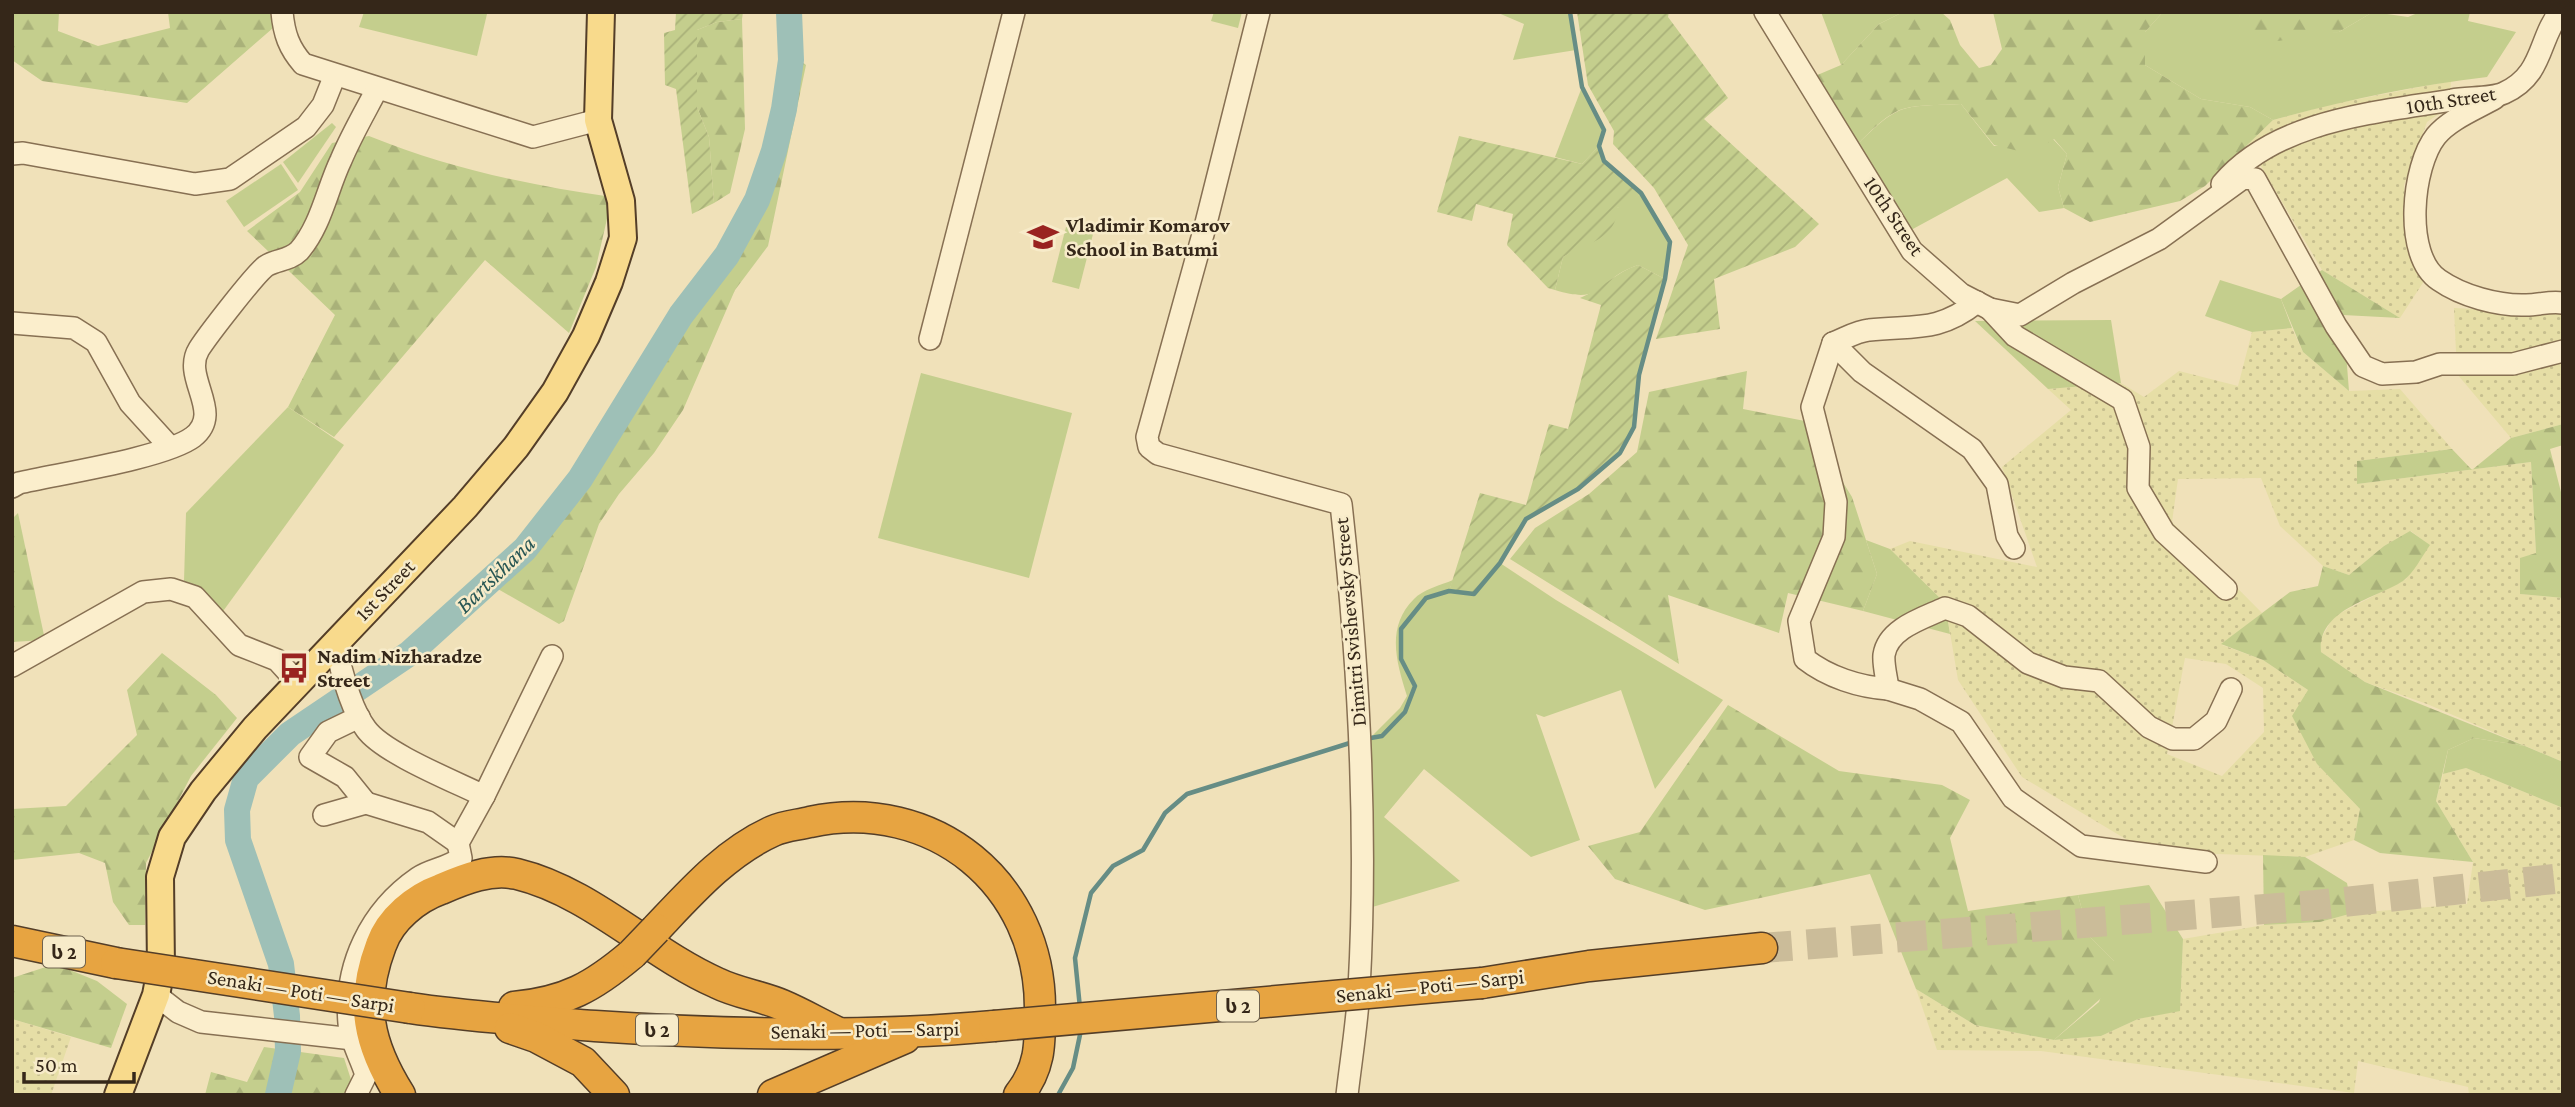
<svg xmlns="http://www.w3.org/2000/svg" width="2575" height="1107" font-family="'Crimson Pro','Noto Sans Georgian',serif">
<defs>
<pattern id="farmland-dots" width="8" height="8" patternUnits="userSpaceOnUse" patternTransform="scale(1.75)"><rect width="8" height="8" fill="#e6dea6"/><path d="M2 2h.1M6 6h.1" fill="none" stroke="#c6be8e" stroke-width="1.8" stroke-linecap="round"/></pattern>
<pattern id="forest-firs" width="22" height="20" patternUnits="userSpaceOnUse" patternTransform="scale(1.75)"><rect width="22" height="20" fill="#c4ce8d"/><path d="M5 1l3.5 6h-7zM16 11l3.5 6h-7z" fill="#a9b179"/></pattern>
<pattern id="garden-furrows" width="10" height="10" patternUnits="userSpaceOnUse" patternTransform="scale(1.75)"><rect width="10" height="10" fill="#c4ce8d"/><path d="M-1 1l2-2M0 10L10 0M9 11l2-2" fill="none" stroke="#a9b179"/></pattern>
</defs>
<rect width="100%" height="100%" fill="#f0e1b9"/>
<g fill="url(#farmland-dots)" fill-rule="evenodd">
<path d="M 2451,81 L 2449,107 L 2427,122 L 2404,185 L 2408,247 L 2426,278 L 2400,318 L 2322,270 L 2248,144 L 2273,120 L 2328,105 Z"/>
<path d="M 2454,308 L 2563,313 L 2563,424 L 2511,438 L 2457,374 Z"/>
<path d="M 2292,328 L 2303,352 L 2349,391 L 2400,389 L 2452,449 L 2357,461 L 2357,484 L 2531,462 L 2536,553 L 2520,594 L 2563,598 L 2563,762 L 2427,704 L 2365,682 L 2321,652 L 2320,641 L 2333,617 L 2406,579 L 2429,545 L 2411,531 L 2384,546 L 2349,575 L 2323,566 L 2280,526 L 2261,478 L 2178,479 L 2172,522 L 2262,613 L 2222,645 L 2263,660 L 2308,690 L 2317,764 L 2360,809 L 2354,840 L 2305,857 L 2217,854 L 2129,841 L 2022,777 L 1958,680 L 1945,603 L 1890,549 L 1910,541 L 2037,567 L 2002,467 L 2071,410 L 2048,389 L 2121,383 L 2144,397 L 2179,371 L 2238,386 L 2252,332 ZM 2185,658 L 2226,664 L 2263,688 L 2264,732 L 2222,776 L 2167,754 Z"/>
<path d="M 2466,768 L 2563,808 L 2563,1095 L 2469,1095 L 2468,1087 L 2358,1061 L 2354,1093 L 2041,1051 L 1937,1050 L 1916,989 L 1975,1025 L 2054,1040 L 2101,1036 L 2138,1019 L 2180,1010 L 2183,939 L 2264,925 L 2320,922 L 2353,913 L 2467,904 L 2473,862 L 2436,801 L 2443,774 Z"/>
<path d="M 12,1019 L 71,1037 L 51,1095 L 12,1095 Z"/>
</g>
<g fill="#c4ce8d">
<path d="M 364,12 L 487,14 L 477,56 L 359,27 Z"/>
<path d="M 1214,12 L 1242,12 L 1238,28 L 1211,21 Z"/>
<path d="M 1496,12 L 1570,12 L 1576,50 L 1513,60 L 1524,24 Z"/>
<path d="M 1821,12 L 1903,12 L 1879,24 L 1841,65 Z"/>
<path d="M 2163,12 L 2241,12 L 2238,21 L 2312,33 L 2339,32 L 2373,12 L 2408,17 L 2420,12 L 2470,12 L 2468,21 L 2516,32 L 2487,77 C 2415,85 2343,101 2273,120 L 2250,107 L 2201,99 L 2145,65 L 2145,32 Z"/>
<path d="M 1582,87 L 1604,130 L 1599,146 L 1582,164 L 1555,157 Z"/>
<path d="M 1961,104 L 1994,146 L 2053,139 L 2067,154 L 2058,187 L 2064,208 L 2039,212 L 2007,178 L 1911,230 L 1858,144 C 1901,101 1903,107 1961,104 Z"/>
<path d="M 332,123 L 336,127 L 298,183 L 283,162 Z"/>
<path d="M 281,164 L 298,190 L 244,227 L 226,201 Z"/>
<path d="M 1641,193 L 1670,242 L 1665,279 L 1638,265 C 1596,279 1606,306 1555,290 L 1563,257 C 1588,243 1599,219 1617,208 C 1626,203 1633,200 1641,193 Z"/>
<path d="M 1066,227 L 1093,234 L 1079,289 L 1052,282 Z"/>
<path d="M 2220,280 L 2281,299 L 2292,328 L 2252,332 L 2205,316 Z"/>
<path d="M 2111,320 L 2121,383 L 2048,389 L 1975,321 Z"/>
<path d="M 921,373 L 1072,413 L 1029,578 L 878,538 Z"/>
<path d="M 288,407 L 344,445 L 221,614 L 184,581 L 186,513 Z"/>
<path d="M 1866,540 L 1890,549 L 1945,603 L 1950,634 L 1863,611 L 1877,574 Z"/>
<path d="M 1500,563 L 1556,600 L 1723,700 L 1655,789 L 1621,690 L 1544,717 L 1536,714 L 1580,840 L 1531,857 L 1424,769 L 1384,817 L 1460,881 L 1369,908 L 1370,738 L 1400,708 L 1407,696 C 1396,661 1386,627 1414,599 C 1422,590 1441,585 1453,580 L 1449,591 L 1474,594 Z"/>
<path d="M 2474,738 L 2525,746 L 2563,762 L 2563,808 L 2466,768 L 2443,774 L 2448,750 Z"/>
<path d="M 2149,885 L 2183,939 L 2180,1011 L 2138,1019 L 2101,1036 L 2054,1040 L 2099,1002 L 2114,961 L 2089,936 L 2078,895 Z"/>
</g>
<g fill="url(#forest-firs)">
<path d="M 12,12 L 59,12 L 58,31 L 98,46 L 170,28 L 168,12 L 270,12 L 273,28 L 187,103 L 42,81 L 12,60 Z"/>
<path d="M 1903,12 L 1941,12 L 1950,20 L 1960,45 L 1979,68 L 1991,65 L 2002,49 L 1993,12 L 2163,12 L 2145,32 L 2145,65 L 2201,99 L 2250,107 L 2273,120 L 2205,186 L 2180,201 L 2090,222 L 2064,208 L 2058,187 L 2067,154 L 2054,139 L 2031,154 L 1994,145 L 1961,104 C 1902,107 1900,101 1858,144 L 1815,76 L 1841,65 L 1879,24 Z"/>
<path d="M 2241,12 L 2373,12 L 2339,32 L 2278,41 L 2254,39 L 2237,21 Z"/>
<path d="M 742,19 L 745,129 L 730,193 L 714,203 L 709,137 L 697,107 L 697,30 L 717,22 Z"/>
<path d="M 796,57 L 806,65 L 768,246 L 735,290 L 683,410 L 654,453 L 619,494 L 599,524 L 564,621 L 559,624 L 491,585 L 524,558 L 586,483 L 643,399 L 764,204 Z"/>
<path d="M 369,136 C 448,168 527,185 612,197 L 596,267 L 569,333 L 485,260 L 334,437 L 288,407 L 335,315 L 247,231 L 300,192 L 332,143 Z"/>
<path d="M 2322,270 L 2400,318 L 2343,315 L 2349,391 L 2303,352 L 2281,299 Z"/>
<path d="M 1747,371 L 1743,409 L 1805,421 L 1852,497 L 1877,574 L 1863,611 L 1788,593 L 1779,633 L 1668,595 L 1679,664 L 1510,559 L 1535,528 L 1589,494 L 1637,452 L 1649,392 Z"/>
<path d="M 2563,424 L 2563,445 L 2550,449 L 2563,500 L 2563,598 L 2520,594 L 2520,558 L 2536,553 L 2531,462 L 2357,484 L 2357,461 L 2452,449 L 2472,470 L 2511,438 Z"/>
<path d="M 18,513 L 45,640 L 12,642 L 12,519 Z"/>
<path d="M 2410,531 L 2430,545 C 2422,556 2414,573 2403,581 C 2375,599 2317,609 2321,652 L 2365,682 L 2525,746 L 2474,738 L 2448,750 L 2436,801 L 2473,862 L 2380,853 L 2354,840 L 2360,809 L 2317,764 L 2292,716 L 2308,690 L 2263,660 L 2221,644 L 2290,592 L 2318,586 L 2323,566 L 2349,575 L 2384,546 Z"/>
<path d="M 162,653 L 216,695 L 237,718 L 191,776 L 146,863 L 145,925 L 129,925 L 113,902 L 105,863 L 79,853 L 12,860 L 12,809 L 66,806 L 137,735 L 127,690 Z"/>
<path d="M 1728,705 L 1839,771 L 1942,785 L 1970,800 L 1950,838 L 1968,911 L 2078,895 L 2089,936 L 2114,961 L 2117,984 L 2054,1040 L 1975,1025 L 1916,989 L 1870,874 L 1705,910 L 1615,879 L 1588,846 L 1640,832 Z"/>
<path d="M 2263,855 L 2305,857 L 2347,883 L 2353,913 L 2320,922 L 2264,925 Z"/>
<path d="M 55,964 L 97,981 L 127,1004 L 111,1048 L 12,1019 L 12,978 Z"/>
<path d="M 264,1047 L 344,1058 L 356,1095 L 205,1095 L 211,1072 L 247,1082 Z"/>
</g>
<g fill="url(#garden-furrows)">
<path d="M 676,12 L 743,12 L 742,19 L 717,22 L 697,30 L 697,107 L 709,137 L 714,203 L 692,214 L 676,89 L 665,85 L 664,33 L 675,30 Z"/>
<path d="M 1577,12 L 1669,12 L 1668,17 L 1728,98 L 1704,119 L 1819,224 L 1795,247 L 1714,279 L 1720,329 L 1656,339 L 1688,245 L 1654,188 L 1613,144 L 1614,131 L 1588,85 Z"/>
<path d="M 1459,136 L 1582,164 L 1599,146 L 1604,161 L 1641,193 L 1629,204 L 1617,208 C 1618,239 1585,244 1563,257 L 1555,290 L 1548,288 L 1507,245 L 1513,214 L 1476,204 L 1472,221 L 1437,212 Z"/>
<path d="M 1638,265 L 1665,279 L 1639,375 L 1634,427 L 1620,453 L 1578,489 L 1526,519 L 1500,562 L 1474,594 L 1449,591 L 1480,493 L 1526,505 L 1549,424 L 1568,429 L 1601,305 L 1580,298 C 1602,289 1616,272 1638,265 Z"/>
</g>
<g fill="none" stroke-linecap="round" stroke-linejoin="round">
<g stroke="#668d85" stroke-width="4.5">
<path d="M 1365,739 L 1382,736 L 1405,712 L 1415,686 L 1401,659 L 1401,629 L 1426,598 L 1449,591 L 1474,594 L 1500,563 L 1526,519 L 1578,489 L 1620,453 L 1634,427 L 1639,375 L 1665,279 L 1670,242 L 1641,193 L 1604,161 L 1599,146 L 1604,130 L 1582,87 L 1570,12"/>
<path d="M 1080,1008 L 1075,958 L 1091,893 L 1113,866 L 1143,850 L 1165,813 L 1187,794 L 1353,742"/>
<path d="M 1058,1095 L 1073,1068 L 1081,1030"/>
</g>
<path stroke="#9ec0b7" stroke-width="26" d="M 278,1095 L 288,1051 L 287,1016 L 281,964 L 238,840 L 237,810 L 246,778 L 290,734 L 410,653 L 525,549 L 580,479 L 681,315 L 727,255 L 757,200 L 774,151 L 784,109 L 791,60 L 789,12"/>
<path stroke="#cbbc99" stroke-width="30" stroke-dasharray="30 15" stroke-linecap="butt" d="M 1762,948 L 2316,905 L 2563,878"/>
<g stroke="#877053" stroke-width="24">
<g id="minor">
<path d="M 282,12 C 284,34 289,48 303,64 L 533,137 L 598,120"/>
<path d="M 1259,12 L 1205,227 L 1147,437 L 1149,447 L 1158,454 L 1341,504 C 1359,665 1368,827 1359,989 C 1357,1024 1351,1060 1347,1095"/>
<path d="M 1765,12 L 1912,251 L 1961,294 L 1990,309 L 2020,315 L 2073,283 L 2159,239 L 2243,178 L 2255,179 L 2336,326 L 2363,366 L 2382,374 L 2416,372 L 2440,364 L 2513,364 L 2563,351"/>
<path d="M 2495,98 C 2476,109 2450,119 2436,136 C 2412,166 2403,256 2439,280 C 2462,296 2498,306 2526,305 C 2539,305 2549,301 2563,303"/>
<path d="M 12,154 L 23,153 L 195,184 L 230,179 L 306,127 L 323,105 L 335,75"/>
<path d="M 2222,184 C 2276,120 2374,113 2452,100 C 2467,97 2491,99 2504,93 C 2544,75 2538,39 2560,12"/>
<path d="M 1977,302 C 1938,333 1913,325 1869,330 C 1857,331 1844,339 1833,343 L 1812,407 L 1836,502 L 1834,537 L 1799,621 L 1805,659 C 1828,677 1859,687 1888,689 C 1887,679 1883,665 1884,655 C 1888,628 1924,618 1945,608 L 1968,616 L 2028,663 L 2064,677 L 2099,681 L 2149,727 L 2173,739 L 2194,739 L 2216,721 L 2231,689"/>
<path d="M 1990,309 L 2015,336 L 2123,400 L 2139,447 L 2138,488 L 2164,532 L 2226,589"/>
<path d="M 12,323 L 74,328 L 96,342 L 130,403 L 170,447"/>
<path d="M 930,339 L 1014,12"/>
<path d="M 1833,343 L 1862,372 L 1972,449 L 1997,484 L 2007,536 L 2014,548"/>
<path d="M 12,487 L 19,483 C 57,474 165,458 193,437 C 225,412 181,378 199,349 C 208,335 255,274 266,266 C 277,259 289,261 299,251 C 321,226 327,189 341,160 C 351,136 365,112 377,89"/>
<path d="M 334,642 C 342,670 349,706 366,729 C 383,753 456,782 484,796"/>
<path d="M 12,666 L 143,592 L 171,589 L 195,597 L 239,645 L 277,660 L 297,682"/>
<path d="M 1888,689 L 1920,699 L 1961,722 L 2013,798 L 2081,846 L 2206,862"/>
<path d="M 359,717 L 328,732 L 310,757 L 345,777 L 366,803"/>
<path d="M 324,815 L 366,803 L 428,822 L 458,843"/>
<path d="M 156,995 L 178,1012 L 201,1022 L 353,1039"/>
<path d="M 356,1095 L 366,1075 C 361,1058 350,1040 349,1023 C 344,966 370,911 418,878 C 431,869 446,869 461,858 L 458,843 L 484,796 L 552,656"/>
</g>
</g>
<g stroke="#543e28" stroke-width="30">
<path id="major" d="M 118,1095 L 156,995 L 161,969 L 160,877 L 172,837 L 203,791 L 255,728 L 465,507 L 516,447 L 555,392 L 586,336 L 609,282 L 623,238 L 621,201 L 598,120 L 601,12"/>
</g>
<g stroke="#543e28" stroke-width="33">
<g id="highway">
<path d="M 656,929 C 691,892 726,852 773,831 C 784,826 798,825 810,822 C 933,796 1041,883 1040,1010 C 1040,1043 1041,1067 1019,1095"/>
<path d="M 12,941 L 116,963"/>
<path d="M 1482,983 L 1589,966 L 1762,948"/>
<path d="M 514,1007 C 566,1002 593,987 632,954"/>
<path d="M 410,1008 C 471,1017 533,1021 595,1026 C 728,1035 862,1038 994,1026"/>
<path d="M 510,1028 L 536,1037 L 583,1062 L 614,1095"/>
<path d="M 400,1095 C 368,1044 359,1003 381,945 C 390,919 416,898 441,889 C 464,879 491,868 517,874 C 591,892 649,953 717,983 C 737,993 761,996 782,1005 C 801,1013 820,1024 839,1033"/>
<path d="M 773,1095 L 905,1038"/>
</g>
</g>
<use href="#minor" stroke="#fbeecc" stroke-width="21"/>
<use href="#major" stroke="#f8da8c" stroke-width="26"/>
<use href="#highway" stroke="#e7a441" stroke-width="30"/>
<g stroke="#543e28" stroke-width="33" stroke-linecap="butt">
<g id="highway-bridge">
<path d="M 632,954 L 656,929"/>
<path d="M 116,963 L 410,1008"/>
<path d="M 994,1026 L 1482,983"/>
</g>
</g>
<use href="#highway-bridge" stroke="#e7a441" stroke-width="30"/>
</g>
<defs>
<g id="school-bare" transform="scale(2.415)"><path d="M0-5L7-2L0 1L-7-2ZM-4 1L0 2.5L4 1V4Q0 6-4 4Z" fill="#992320" stroke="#f7ebc9" stroke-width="2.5" paint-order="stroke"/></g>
<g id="bus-bare" transform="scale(2.415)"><path d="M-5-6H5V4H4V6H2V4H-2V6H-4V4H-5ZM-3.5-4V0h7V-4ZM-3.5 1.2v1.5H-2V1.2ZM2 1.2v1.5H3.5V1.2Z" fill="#992320" stroke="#f7ebc9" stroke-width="2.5" paint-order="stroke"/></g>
</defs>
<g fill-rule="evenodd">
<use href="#school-bare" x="1043" y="237"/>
<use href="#bus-bare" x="294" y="668"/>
</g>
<g text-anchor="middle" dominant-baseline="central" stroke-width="5" stroke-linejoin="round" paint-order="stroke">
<g fill="#f7ebc9" stroke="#6f624e" stroke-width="2">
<rect x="43" y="936.5" width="42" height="31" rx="5"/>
<rect x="1217" y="990.5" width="42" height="31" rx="5"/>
<rect x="636" y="1014.5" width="42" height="31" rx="5"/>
</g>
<g font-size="19" font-weight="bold" fill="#352719">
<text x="64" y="952">ს 2</text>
<text x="1238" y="1006">ს 2</text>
<text x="657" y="1030">ს 2</text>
</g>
<g font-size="21" fill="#352719" stroke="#f7ebc9">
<text transform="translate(2451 100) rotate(-9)">10th Street</text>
<text transform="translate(1894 216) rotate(56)">10th Street</text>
<text transform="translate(385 590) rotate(-46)">1st Street</text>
<text transform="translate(1350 622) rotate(-95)">Dimitri Svishevsky Street</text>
<text transform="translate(1430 986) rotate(-6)">Senaki — Poti — Sarpi</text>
<text transform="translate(301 991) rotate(9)">Senaki — Poti — Sarpi</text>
<text transform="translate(865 1030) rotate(-1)">Senaki — Poti — Sarpi</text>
</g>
<g font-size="21" font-weight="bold" fill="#352719" stroke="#f7ebc9" text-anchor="start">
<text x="1066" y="225">Vladimir Komarov<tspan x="1066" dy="24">School in Batumi</tspan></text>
<text x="317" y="656">Nadim Nizharadze<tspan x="317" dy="24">Street</tspan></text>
</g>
<g font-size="23" font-style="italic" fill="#275654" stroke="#f7ebc9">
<text transform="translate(495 574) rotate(-44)">Bartskhana</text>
</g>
</g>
<rect width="2575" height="1107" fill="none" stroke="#352719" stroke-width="28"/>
<path d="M24 1072v10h110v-10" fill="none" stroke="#352719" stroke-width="3.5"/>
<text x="35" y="1072" font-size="21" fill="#352719" stroke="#f7ebc9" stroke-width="5" paint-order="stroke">50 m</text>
</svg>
